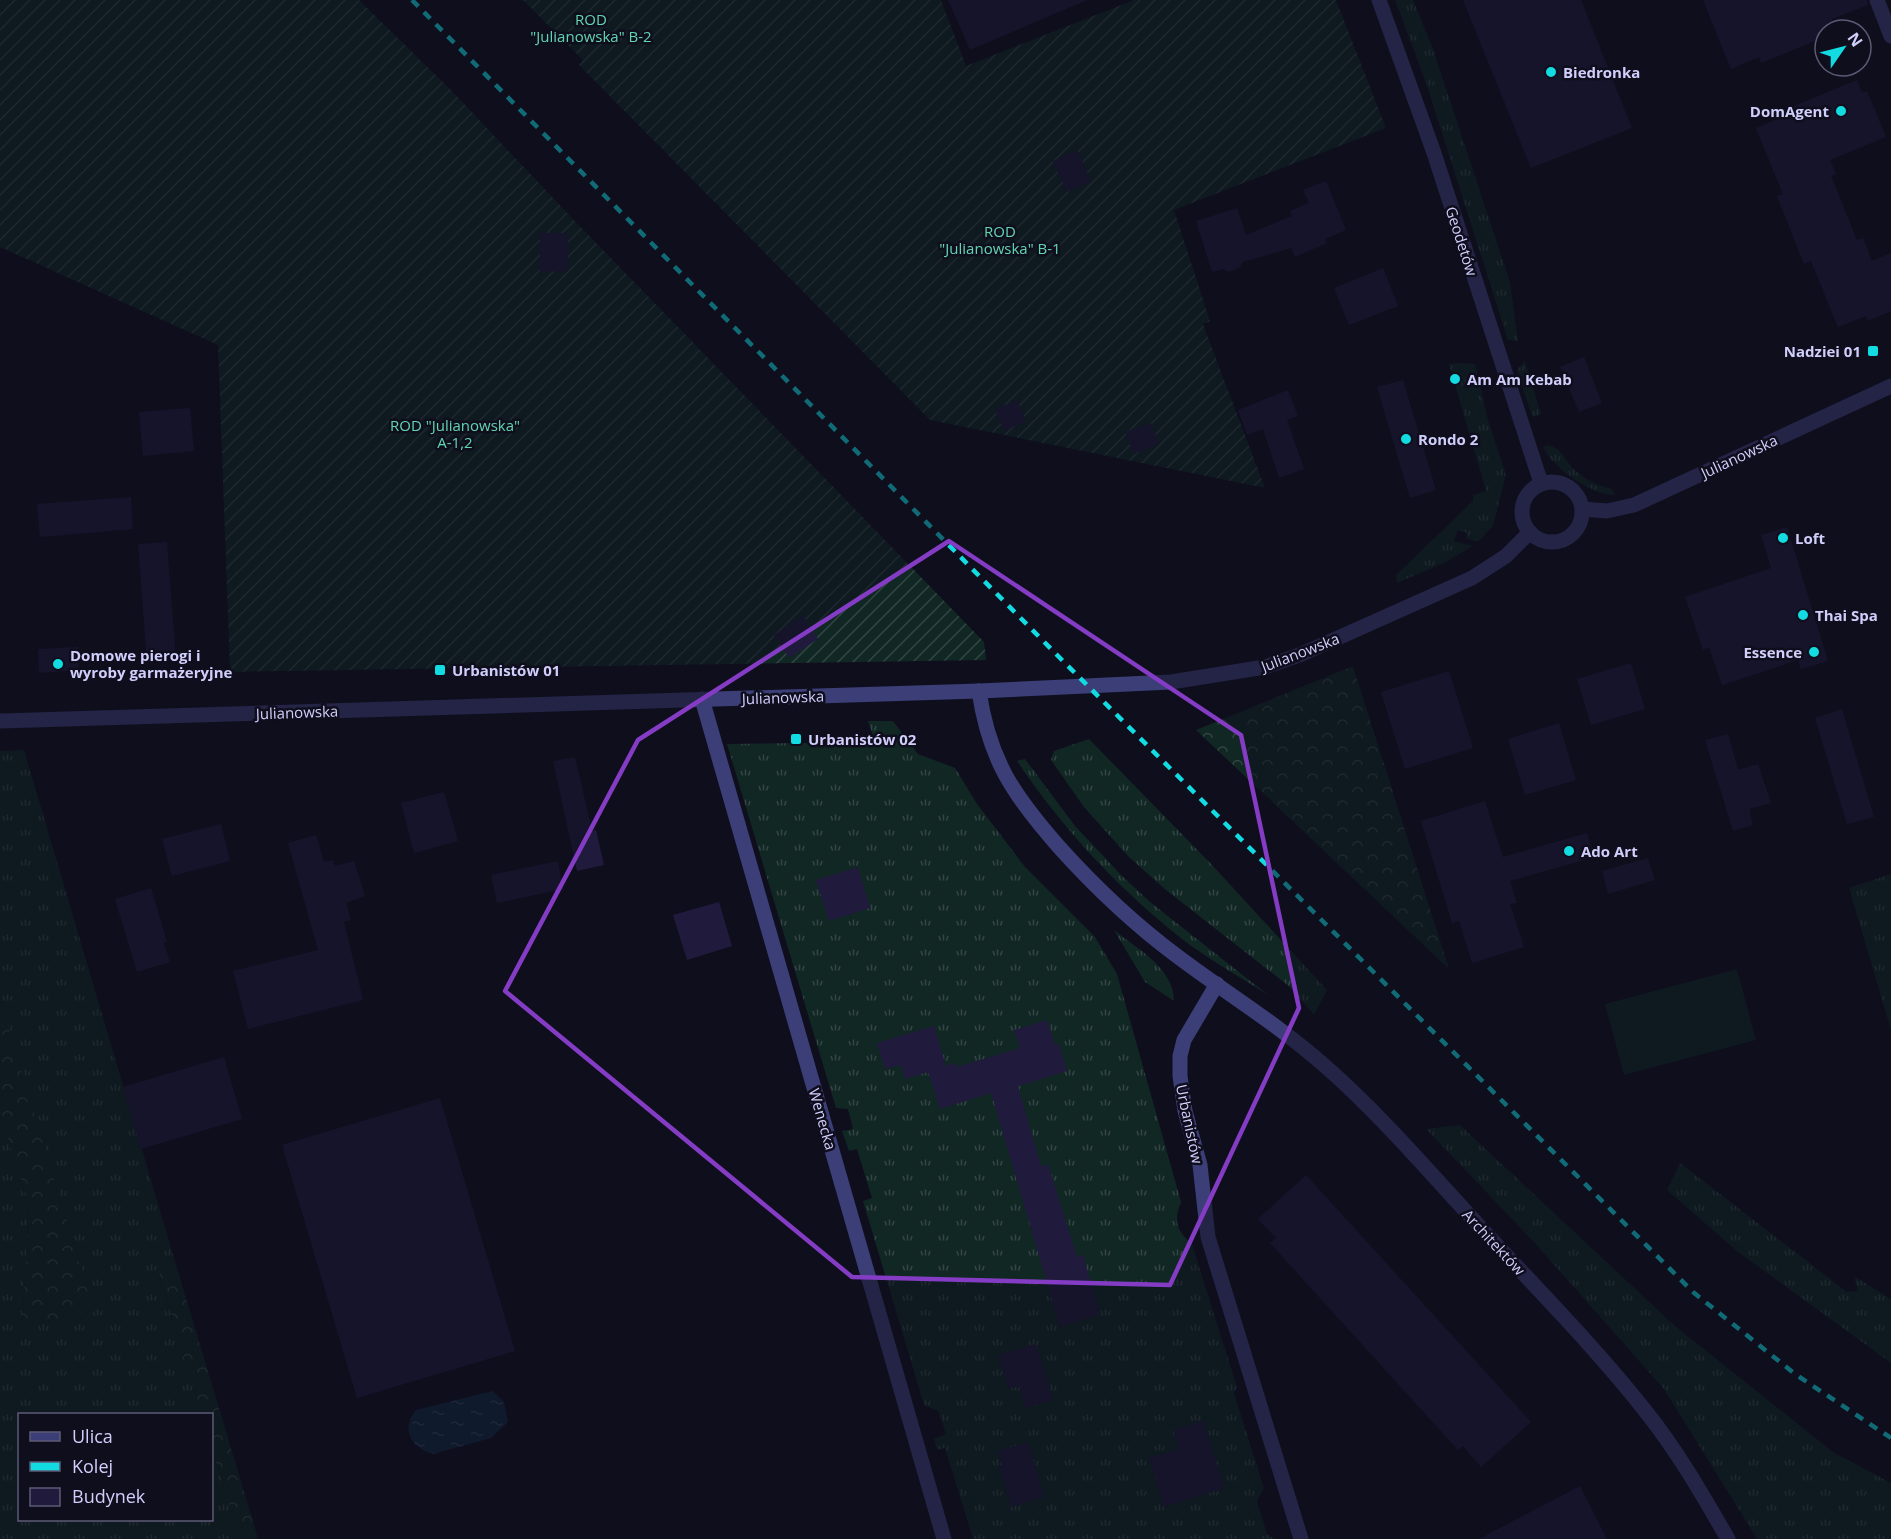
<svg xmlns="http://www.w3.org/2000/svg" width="1891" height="1539" font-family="'Open Sans',sans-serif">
<defs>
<pattern id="grass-tufts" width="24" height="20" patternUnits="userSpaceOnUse" patternTransform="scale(1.5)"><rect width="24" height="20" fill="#112724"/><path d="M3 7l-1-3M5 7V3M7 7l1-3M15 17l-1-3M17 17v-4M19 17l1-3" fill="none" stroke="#334545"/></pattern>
<pattern id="forest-crowns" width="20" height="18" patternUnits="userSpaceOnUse" patternTransform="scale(1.5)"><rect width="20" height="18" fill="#112724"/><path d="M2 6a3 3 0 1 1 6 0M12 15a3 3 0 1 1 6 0" fill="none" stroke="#334545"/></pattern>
<pattern id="garden-furrows" width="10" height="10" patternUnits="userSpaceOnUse" patternTransform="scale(1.5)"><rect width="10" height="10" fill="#112724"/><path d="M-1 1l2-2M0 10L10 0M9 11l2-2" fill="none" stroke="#334545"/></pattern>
<pattern id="water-ripples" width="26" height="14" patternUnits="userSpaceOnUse" patternTransform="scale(1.5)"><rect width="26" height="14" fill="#122842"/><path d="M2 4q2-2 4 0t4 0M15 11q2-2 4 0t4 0" fill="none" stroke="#33465e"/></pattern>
</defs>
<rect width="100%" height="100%" fill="#0f0e1d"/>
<g fill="url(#grass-tufts)">
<path d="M 1395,0 L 1413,0 L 1433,49 L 1510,282 L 1518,341 L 1508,340 L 1426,83 Z"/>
<path d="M 1525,361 L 1541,414 L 1532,417 L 1517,370 Z"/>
<path d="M 1460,363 L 1475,364 L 1488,420 L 1506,475 L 1493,526 L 1478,542 L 1466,538 L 1467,533 L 1458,530 L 1454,541 L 1473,546 L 1444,563 L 1397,583 L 1396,575 L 1473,501 L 1473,495 L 1486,491 L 1449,364 Z"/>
<path d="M 1548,445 C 1563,448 1565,461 1576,471 C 1587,481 1598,485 1612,489 L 1615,495 C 1593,496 1551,467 1543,447 Z"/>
<path d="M 868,721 L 893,721 L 918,754 L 955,768 L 977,804 L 1025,867 L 1095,937 L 1117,974 L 1181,1202 C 1173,1221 1177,1231 1192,1244 L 1237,1387 L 1234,1393 L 1264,1488 L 1257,1501 L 1267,1534 L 1275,1539 L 973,1539 L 945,1448 L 937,1450 L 934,1439 L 946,1434 L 938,1411 L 924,1405 L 863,1201 L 872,1198 L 857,1149 L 849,1151 L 842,1131 L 853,1129 L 848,1109 L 836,1108 L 727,744 L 875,742 Z"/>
<path d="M 1089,739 L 1212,865 L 1327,990 L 1314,1015 L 1290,987 L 1166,890 L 1129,857 L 1084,807 L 1051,760 L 1054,751 Z"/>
<path d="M 24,750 L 177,1268 L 159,1274 L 201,1414 L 20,1414 L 20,1520 L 212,1520 L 212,1448 L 239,1539 L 0,1539 L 0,1115 L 29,1202 L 22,1326 L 94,1311 L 0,1000 L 0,751 Z"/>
<path d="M 1025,759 L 1075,826 L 1121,875 L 1150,902 L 1268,995 C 1242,978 1215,963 1190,945 C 1122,893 1065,832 1017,761 Z"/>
<path d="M 1891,874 L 1891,1030 L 1849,888 Z"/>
<path d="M 1114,930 C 1137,949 1174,968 1174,1001 L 1145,982 Z"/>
<path d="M 1460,1125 L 1674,1325 L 1833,1452 L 1891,1483 L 1891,1539 L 1757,1539 L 1664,1389 L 1533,1241 L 1426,1129 Z"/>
<path d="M 1680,1163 L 1847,1292 L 1858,1291 L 1854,1276 L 1891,1299 L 1891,1363 L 1738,1252 L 1667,1190 Z"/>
</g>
<g fill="url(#forest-crowns)">
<path d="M 1353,666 L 1449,969 L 1196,730 Z"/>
<path d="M 0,1000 L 94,1311 L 22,1326 L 29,1203 L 0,1115 Z"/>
<path d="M 177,1268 L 252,1518 L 258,1539 L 239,1539 L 212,1448 L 212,1414 L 201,1414 L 159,1273 Z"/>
</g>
<g fill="url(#garden-furrows)">
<path d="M 0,0 L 359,0 L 452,91 L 572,218 L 984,642 L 986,660 L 230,672 L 218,345 L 0,247 Z"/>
<path d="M 523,0 L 941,0 L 966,66 L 1134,0 L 1336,0 L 1386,128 L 1174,210 L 1210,321 L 1203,324 L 1265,488 L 930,420 L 579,65 L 583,60 Z"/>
</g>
<path fill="#112724" d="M 1737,969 L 1756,1040 L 1624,1075 L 1605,1004 Z"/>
<path fill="url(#water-ripples)" d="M 493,1391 L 504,1402 L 508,1422 L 491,1438 L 433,1454 C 411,1448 400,1429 416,1410 Z"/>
<g fill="#201b3d">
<path d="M 948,0 L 1087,0 L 970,50 Z"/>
<path d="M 1463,0 L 1581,0 L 1632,128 L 1531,168 Z"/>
<path d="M 1703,0 L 1867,0 L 1868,5 L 1832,19 L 1836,30 L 1825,30 L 1825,37 L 1761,63 L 1759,57 L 1731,69 Z"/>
<path d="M 1857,80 L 1862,93 L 1867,91 L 1886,137 L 1830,160 L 1836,174 L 1831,176 L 1857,240 L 1863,238 L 1872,261 L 1891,253 L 1891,311 L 1868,321 L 1866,316 L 1838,327 L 1811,261 L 1804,264 L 1777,196 L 1783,194 L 1756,128 L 1783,117 L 1782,111 Z"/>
<path d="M 1077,150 L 1091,181 L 1067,192 L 1053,161 Z"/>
<path d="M 1326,181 L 1346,230 L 1325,239 L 1327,243 L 1295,257 L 1291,248 L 1243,262 L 1239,268 L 1229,272 L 1223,269 L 1212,272 L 1196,221 L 1237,208 L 1246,235 L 1292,216 L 1290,211 L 1309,203 L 1303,190 Z"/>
<path d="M 540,233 L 568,233 L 568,271 L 540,272 Z"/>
<path d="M 1383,268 L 1398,306 L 1349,325 L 1334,288 Z"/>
<path d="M 1584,357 L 1602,403 L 1579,412 L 1560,367 Z"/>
<path d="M 1403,380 L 1436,490 L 1410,498 L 1377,387 Z"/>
<path d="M 1288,390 L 1298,416 L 1287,420 L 1304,469 L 1279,478 L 1263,429 L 1247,435 L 1238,410 Z"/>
<path d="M 1017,400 L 1026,421 L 1004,431 L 995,409 Z"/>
<path d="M 190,408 L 194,451 L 143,456 L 139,412 Z"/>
<path d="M 1151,423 L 1159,444 L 1134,454 L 1125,432 Z"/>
<path d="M 131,497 L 133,529 L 40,537 L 37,504 Z"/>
<path d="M 1787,527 L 1828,661 L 1801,669 L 1798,660 L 1722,685 L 1709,647 L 1703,650 L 1685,597 L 1771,568 L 1761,535 Z"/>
<path d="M 167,542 L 176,660 L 147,662 L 138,544 Z"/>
<path d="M 803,616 L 818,639 L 789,658 L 774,635 Z"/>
<path d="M 78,647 L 79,670 L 39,673 L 38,649 Z"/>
<path d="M 1631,663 L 1645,709 L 1591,725 L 1577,679 Z"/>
<path d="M 1449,671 L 1473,748 L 1405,769 L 1381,692 Z"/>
<path d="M 1842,709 L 1874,817 L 1847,824 L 1815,718 Z"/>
<path d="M 1559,723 L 1576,780 L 1525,795 L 1508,739 Z"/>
<path d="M 1728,734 L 1738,770 L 1758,764 L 1771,803 L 1749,809 L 1753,825 L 1733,831 L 1705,740 Z"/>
<path d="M 575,757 L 592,831 L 596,830 L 604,865 L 577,871 L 553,761 Z"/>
<path d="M 444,792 L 458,841 L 414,853 L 401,803 Z"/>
<path d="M 1485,801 L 1503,857 L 1587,833 L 1594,857 L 1510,881 L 1517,903 L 1510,904 L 1524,947 L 1472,963 L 1459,921 L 1452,923 L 1421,821 Z"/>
<path d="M 221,824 L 230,861 L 172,876 L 162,839 Z"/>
<path d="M 316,835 L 324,862 L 333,860 L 335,866 L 354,861 L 365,896 L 346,903 L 351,920 L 344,922 L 363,1000 L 248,1029 L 233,971 L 318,950 L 288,843 Z"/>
<path d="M 1648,858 L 1655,880 L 1608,894 L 1602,871 Z"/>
<path d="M 558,861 L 563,889 L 497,903 L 491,875 Z"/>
<path d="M 858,867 L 870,908 L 829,921 L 816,880 Z"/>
<path d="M 151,888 L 167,942 L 164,943 L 170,962 L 137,972 L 115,899 Z"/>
<path d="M 719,902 L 732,946 L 687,960 L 673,915 Z"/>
<path d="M 1047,1020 L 1055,1045 L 1059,1044 L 1067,1071 L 1018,1086 L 1041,1166 L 1048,1164 L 1077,1257 L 1083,1255 L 1100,1314 L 1060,1327 L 991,1093 L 940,1109 L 928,1072 L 905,1079 L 901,1065 L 885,1069 L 877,1043 L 934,1026 L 946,1066 L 956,1063 L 957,1067 L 1020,1048 L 1014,1030 Z"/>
<path d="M 224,1057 L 242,1119 L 141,1149 L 123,1087 Z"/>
<path d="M 440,1098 L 515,1351 L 357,1398 L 282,1145 Z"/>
<path d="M 1306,1175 L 1531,1422 L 1481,1467 L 1463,1446 L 1458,1450 L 1270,1243 L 1276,1238 L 1258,1219 Z"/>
<path d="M 1036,1344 L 1053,1400 L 1026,1408 L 1019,1386 L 1009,1389 L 998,1355 Z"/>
<path d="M 1203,1421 L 1224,1488 L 1164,1507 L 1149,1458 L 1179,1449 L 1173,1430 Z"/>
<path d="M 1028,1442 L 1044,1497 L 1011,1507 L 999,1465 L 1002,1465 L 998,1451 Z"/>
<path d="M 1580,1486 L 1607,1539 L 1479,1539 Z"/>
</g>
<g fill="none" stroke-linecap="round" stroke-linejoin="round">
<g stroke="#3c3e78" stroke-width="15">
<path d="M 1379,0 L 1434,153 L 1541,483"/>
<path d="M 1877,0 L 1891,36"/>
<circle cx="1552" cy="512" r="30"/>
<path d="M 1583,509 L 1607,511 L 1634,505 L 1891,386"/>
<path d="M 979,691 C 989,760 1014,796 1059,847 C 1095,887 1134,924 1177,956 C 1226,993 1279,1025 1325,1066 C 1380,1114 1432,1175 1481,1228 C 1537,1289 1596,1348 1647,1413 C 1678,1452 1703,1496 1728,1539"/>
<path d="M 702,699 L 944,1539"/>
<path d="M 0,721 L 979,691 L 1171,682 L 1265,667 L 1302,654 L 1472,578 L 1506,556 L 1530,532"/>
<path d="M 1217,984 L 1184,1040 L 1180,1056 L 1180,1076 L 1185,1111 L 1200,1165 L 1208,1237 L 1301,1539"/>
</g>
<path stroke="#13dbe2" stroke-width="4.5" stroke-dasharray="9 8" stroke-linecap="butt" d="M 412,0 L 1057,655 L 1693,1292 L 1795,1374 L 1891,1438"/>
</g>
<path d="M0 0H1891V1539H0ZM 949,541 L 1241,735 L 1299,1008 L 1170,1285 L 852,1277 L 505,991 L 638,740 Z" fill="#0f0e1d" fill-opacity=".55" fill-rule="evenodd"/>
<path fill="none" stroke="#843cc5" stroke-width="4.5" stroke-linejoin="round" d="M 949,541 L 1241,735 L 1299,1008 L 1170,1285 L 852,1277 L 505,991 L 638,740 Z"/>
<g fill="#13dbe2" stroke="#0f0e1d" stroke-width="2">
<circle cx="1551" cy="72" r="6"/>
<circle cx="1841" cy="111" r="6"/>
<rect x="1867" y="345" width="12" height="12" rx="3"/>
<circle cx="1455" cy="379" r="6"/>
<circle cx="1406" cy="439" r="6"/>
<circle cx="1783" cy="538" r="6"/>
<circle cx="1803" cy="615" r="6"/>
<circle cx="1814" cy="652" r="6"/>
<circle cx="58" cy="664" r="6"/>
<rect x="434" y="664" width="12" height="12" rx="3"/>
<rect x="790" y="733" width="12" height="12" rx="3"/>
<circle cx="1569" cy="851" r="6"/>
</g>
<g text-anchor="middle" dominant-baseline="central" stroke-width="5" stroke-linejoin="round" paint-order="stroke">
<g font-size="15" fill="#61d4b0" stroke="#0f0e1d">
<text x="591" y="19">ROD<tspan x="591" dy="17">"Julianowska" B-2</tspan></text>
<text x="1000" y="231">ROD<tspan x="1000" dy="17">"Julianowska" B-1</tspan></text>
<text x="455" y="425">ROD "Julianowska"<tspan x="455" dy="17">A-1,2</tspan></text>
</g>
<g font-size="15" font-weight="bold" fill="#d0cefb" stroke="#0f0e1d" text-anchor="start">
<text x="1563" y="72">Biedronka</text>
<text x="1829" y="111" text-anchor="end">DomAgent</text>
<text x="1861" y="351" text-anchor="end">Nadziei 01</text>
<text x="1467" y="379">Am Am Kebab</text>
<text x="1418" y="439">Rondo 2</text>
<text x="1795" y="538">Loft</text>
<text x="1815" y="615">Thai Spa</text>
<text x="1802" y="652" text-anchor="end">Essence</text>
<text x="70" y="655">Domowe pierogi i<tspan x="70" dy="17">wyroby garmażeryjne</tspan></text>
<text x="452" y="670">Urbanistów 01</text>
<text x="808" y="739">Urbanistów 02</text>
<text x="1581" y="851">Ado Art</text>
</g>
<g font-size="15" fill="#d0cefb" stroke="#0f0e1d">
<text transform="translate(1462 241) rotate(72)">Geodetów</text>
<text transform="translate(1739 456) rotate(-25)">Julianowska</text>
<text transform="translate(1300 652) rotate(-21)">Julianowska</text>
<text transform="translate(783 697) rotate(-2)">Julianowska</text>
<text transform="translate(297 712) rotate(-2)">Julianowska</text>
<text transform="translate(823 1119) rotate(74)">Wenecka</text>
<text transform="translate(1190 1124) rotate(78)">Urbanistów</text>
<text transform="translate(1494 1242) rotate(47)">Architektów</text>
</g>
</g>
<rect x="18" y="1413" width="195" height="108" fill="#0f0e1d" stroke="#5c5b76" stroke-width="1.5"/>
<rect x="30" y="1432" width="30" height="9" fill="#3c3e78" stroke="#5c5b76" stroke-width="1.5"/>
<text x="72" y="1443" font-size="18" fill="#d0cefb">Ulica</text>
<rect x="30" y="1462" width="30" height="9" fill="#13dbe2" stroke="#5c5b76" stroke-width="1.5"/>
<text x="72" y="1473" font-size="18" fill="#d0cefb">Kolej</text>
<rect x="30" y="1488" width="30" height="18" fill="#201b3d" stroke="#5c5b76" stroke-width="1.5"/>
<text x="72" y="1503" font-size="18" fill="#d0cefb">Budynek</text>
<g transform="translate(1843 48) rotate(55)"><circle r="28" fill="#0f0e1d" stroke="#5c5b76" stroke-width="1.5"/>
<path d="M0-4.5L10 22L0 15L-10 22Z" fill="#13dbe2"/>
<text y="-9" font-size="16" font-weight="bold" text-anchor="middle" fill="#d0cefb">N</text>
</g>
</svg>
